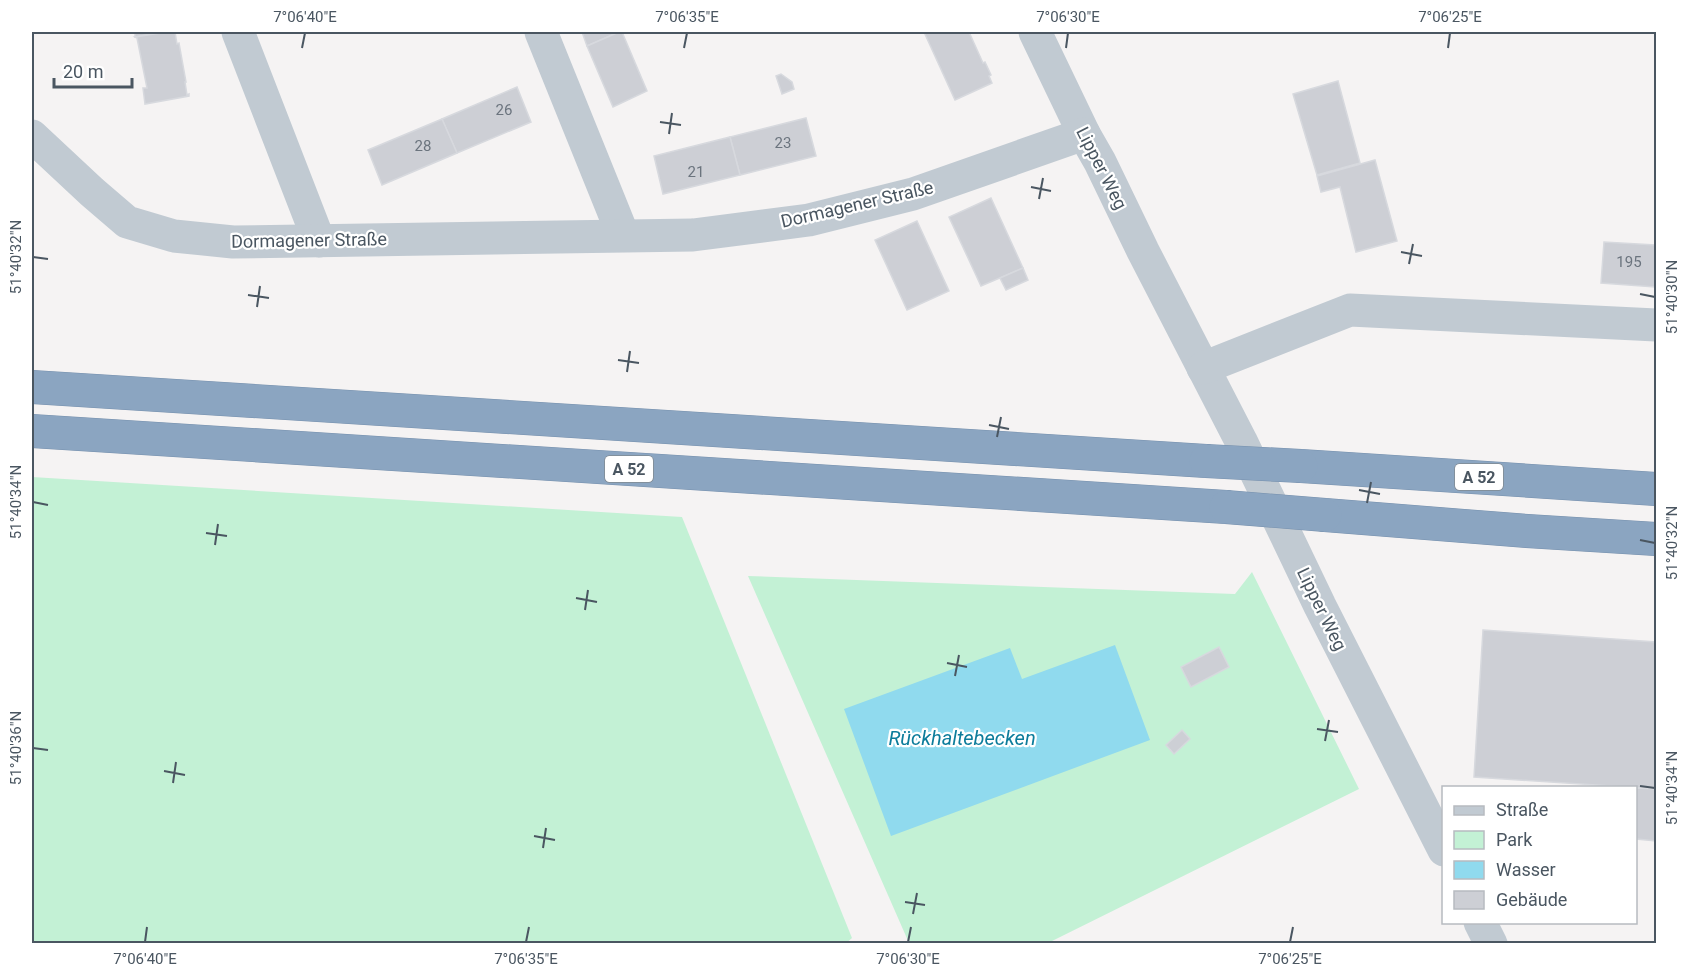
<svg xmlns="http://www.w3.org/2000/svg" width="1688" height="975" font-family="Roboto,sans-serif">
<rect width="100%" height="100%" fill="#f5f3f3"/>
<g fill="#c3f1d5">
<path d="M 32,477 L 682,517 L 852,938 L 845,944 L 32,943 Z"/>
<path d="M 1252,572 L 1359,789 L 1048,943 L 909,943 L 748,576 L 1235,594 Z"/>
</g>
<path fill="#90daee" d="M 1115,645 L 1150,740 L 891,836 L 844,709 L 1010,648 L 1022,679 Z"/>
<g fill="#cdcfd5" stroke="#d7d9de" stroke-width="1.5">
<path d="M 135,32 L 162,32 L 135,37 Z"/>
<path d="M 167,32 L 175,32 L 177,44 L 179,43 L 186,82 L 185,82 L 187,95 L 189,94 L 189,96 L 145,104 L 143,88 L 147,88 L 137,38 L 135,37 Z"/>
<path d="M 582,32 L 619,32 L 587,46 Z"/>
<path d="M 619,32 L 622,32 L 647,91 L 613,107 L 587,46 Z"/>
<path d="M 924,32 L 969,32 L 983,63 L 985,62 L 991,75 L 989,76 L 992,83 L 955,100 Z"/>
<path d="M 781,74 L 792,82 L 794,89 L 782,94 L 776,76 Z"/>
<path d="M 1338,81 L 1360,163 L 1317,175 L 1293,94 Z"/>
<path d="M 517,87 L 531,122 L 457,153 L 442,119 Z"/>
<path d="M 806,118 L 816,156 L 740,175 L 730,137 Z"/>
<path d="M 442,119 L 457,153 L 382,185 L 368,150 Z"/>
<path d="M 730,137 L 740,175 L 663,194 L 654,156 Z"/>
<path d="M 1375,160 L 1397,241 L 1356,252 L 1340,187 L 1321,192 L 1317,176 Z"/>
<path d="M 991,198 L 1023,268 L 981,286 L 949,217 Z"/>
<path d="M 917,221 L 949,291 L 907,310 L 875,240 Z"/>
<path d="M 1656,239 L 1655,287 L 1601,283 L 1604,242 L 1656,245 Z"/>
<path d="M 1023,268 L 1028,280 L 1006,290 L 1000,278 Z"/>
<path d="M 1483,630 L 1656,642 L 1656,789 L 1474,777 Z"/>
<path d="M 1219,647 L 1229,667 L 1191,687 L 1181,667 Z"/>
<path d="M 1182,730 L 1190,739 L 1174,754 L 1166,745 Z"/>
<path d="M 1636,788 L 1656,789 L 1656,841 L 1636,839 Z"/>
</g>
<g fill="none" stroke-linecap="round" stroke-linejoin="round">
<g stroke="#7690ad" stroke-width="34">
<g id="highway">
<path d="M 32,387 L 1206,461"/>
<path d="M 32,431 L 1226,507"/>
<path d="M 1301,466 L 1656,489"/>
<path d="M 1325,515 L 1527,531 L 1656,539"/>
</g>
</g>
<g stroke="#c1cad2" stroke-width="33">
<path d="M 238,32 L 319,241"/>
<path d="M 541,32 L 623,235"/>
<path d="M 1035,32 L 1084,134 L 1100,162 L 1143,251 L 1241,441 L 1320,606 L 1444,850"/>
<path d="M 32,136 L 92,192 L 127,222 L 174,236 L 233,242 L 693,235 L 809,220 L 913,194 L 1084,134"/>
<path d="M 1203,368 L 1350,310 L 1656,325"/>
<path d="M 1480,922 L 1491,944"/>
</g>
<use href="#highway" stroke="#8ba5c1" stroke-width="33"/>
<g stroke="#7690ad" stroke-width="34" stroke-linecap="butt">
<g id="highway-bridge">
<path d="M 1206,461 L 1301,466"/>
<path d="M 1226,507 L 1325,515"/>
</g>
</g>
<use href="#highway-bridge" stroke="#8ba5c1" stroke-width="33"/>
</g>
<path fill="none" stroke="#4a5661" stroke-width="2" d="M 302,48 L 305,33M 684,48 L 687,33M 1066,48 L 1068,33M 1448,48 L 1450,33M 660,122 L 681,125M 669,134 L 672,113M 1031,187 L 1051,191M 1039,199 L 1043,178M 1401,252 L 1422,256M 33,257 L 48,259M 1409,264 L 1413,244M 1640,294 L 1655,297M 248,295 L 269,298M 257,307 L 260,286M 618,360 L 639,363M 627,372 L 630,351M 989,425 L 1009,429M 997,437 L 1001,417M 1359,490 L 1380,494M 33,502 L 48,505M 1367,503 L 1371,482M 206,533 L 227,536M 1640,540 L 1655,543M 215,545 L 218,524M 576,598 L 597,602M 585,610 L 588,590M 947,663 L 967,667M 955,676 L 959,655M 1317,729 L 1338,732M 1325,741 L 1329,720M 33,748 L 48,750M 164,771 L 185,775M 173,783 L 176,762M 1640,786 L 1655,788M 534,836 L 555,840M 543,848 L 546,828M 905,902 L 925,905M 913,914 L 917,893M 145,942 L 147,927M 526,942 L 529,927M 908,942 L 911,927M 1290,942 L 1293,927"/>
<g text-anchor="middle" dominant-baseline="central" stroke-width="4.5" stroke-linejoin="round" paint-order="stroke">
<g font-size="15" fill="#6b747e">
<text x="504" y="110">26</text>
<text x="783" y="143">23</text>
<text x="423" y="146">28</text>
<text x="696" y="172">21</text>
<text x="1629" y="262">195</text>
</g>
<g fill="#fff" stroke="#808990" stroke-width="1.5">
<rect x="605" y="456" width="48" height="26" rx="4.5"/>
<rect x="1455" y="464" width="48" height="26" rx="4.5"/>
</g>
<g font-size="16" font-weight="bold" fill="#4a5661">
<text x="629" y="469">A 52</text>
<text x="1479" y="477">A 52</text>
</g>
<g font-size="18" fill="#4a5661" stroke="#fff">
<text transform="translate(1102 168) rotate(63)">Lipper Weg</text>
<text transform="translate(857 204) rotate(-13)">Dormagener Straße</text>
<text transform="translate(309 240) rotate(-1)">Dormagener Straße</text>
<text transform="translate(1322 609) rotate(64)">Lipper Weg</text>
</g>
<g font-size="20" font-style="italic" fill="#0c7c9b" stroke="#fff">
<text x="962" y="738">Rückhaltebecken</text>
</g>
</g>
<rect width="1688" height="975" fill="none" stroke="#ffffff" stroke-width="66"/>
<rect x="1442" y="786" width="195" height="138" fill="#ffffff" stroke="#b7bbc0" stroke-width="1.5"/>
<rect x="1454" y="806" width="30" height="9" fill="#c1cad2" stroke="#b7bbc0" stroke-width="1.5"/>
<text x="1496" y="816" font-size="18" fill="#4a5661">Straße</text>
<rect x="1454" y="831" width="30" height="18" fill="#c3f1d5" stroke="#b7bbc0" stroke-width="1.5"/>
<text x="1496" y="846" font-size="18" fill="#4a5661">Park</text>
<rect x="1454" y="861" width="30" height="18" fill="#90daee" stroke="#b7bbc0" stroke-width="1.5"/>
<text x="1496" y="876" font-size="18" fill="#4a5661">Wasser</text>
<rect x="1454" y="891" width="30" height="18" fill="#cdcfd5" stroke="#b7bbc0" stroke-width="1.5"/>
<text x="1496" y="906" font-size="18" fill="#4a5661">Gebäude</text>
<path d="M54 78v9h78v-9" fill="none" stroke="#4a5661" stroke-width="3"/>
<text x="63" y="78" font-size="18" fill="#4a5661" stroke="#ffffff" stroke-width="4.5" paint-order="stroke">20 m</text>
<rect x="33" y="33" width="1622" height="909" fill="none" stroke="#4a5661" stroke-width="2"/>
<g font-size="15" text-anchor="middle" fill="#4a5661">
<text x="305" y="22">7°06'40"E</text>
<text x="687" y="22">7°06'35"E</text>
<text x="1068" y="22">7°06'30"E</text>
<text x="1450" y="22">7°06'25"E</text>
<text transform="translate(16 257) rotate(-90)" y="5">51°40'32"N</text>
<text transform="translate(1672 297) rotate(-90)" y="5">51°40'30"N</text>
<text transform="translate(16 502) rotate(-90)" y="5">51°40'34"N</text>
<text transform="translate(1672 543) rotate(-90)" y="5">51°40'32"N</text>
<text transform="translate(16 748) rotate(-90)" y="5">51°40'36"N</text>
<text transform="translate(1672 788) rotate(-90)" y="5">51°40'34"N</text>
<text x="145" y="964">7°06'40"E</text>
<text x="526" y="964">7°06'35"E</text>
<text x="908" y="964">7°06'30"E</text>
<text x="1290" y="964">7°06'25"E</text>
</g>
</svg>
